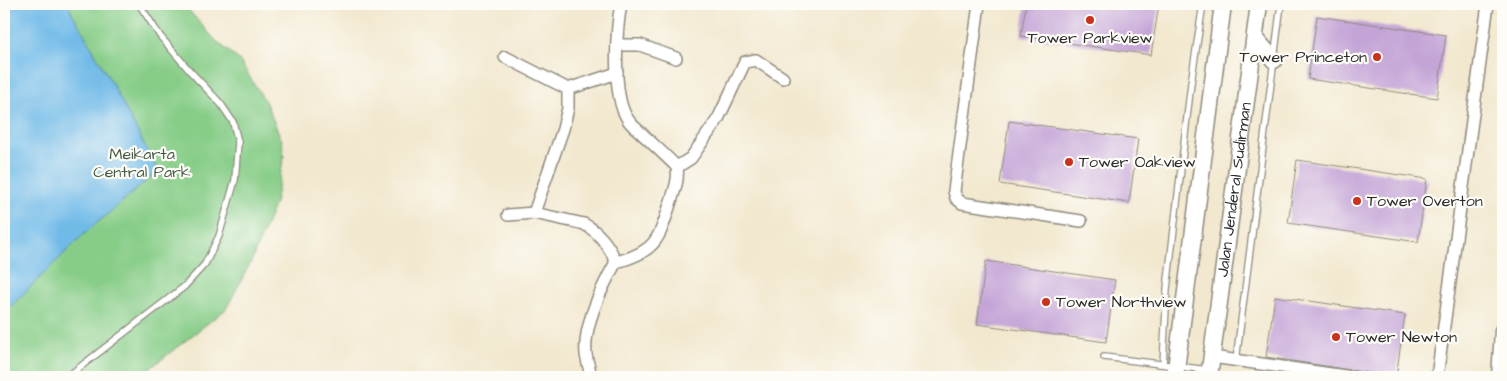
<svg xmlns="http://www.w3.org/2000/svg" width="1507" height="381" font-family="'Architects Daughter',sans-serif">
<rect width="100%" height="100%" fill="#fdfcf7"/>
<filter id="ink" filterUnits="userSpaceOnUse"><feTurbulence type="fractalNoise" baseFrequency=".02" numOctaves="2"/><feDisplacementMap in="SourceGraphic" scale="10" xChannelSelector="R" yChannelSelector="G"/><feConvolveMatrix kernelMatrix="1 2 1 2 8 2 1 2 1" color-interpolation-filters="sRGB"/></filter>
<filter id="wash" filterUnits="userSpaceOnUse"><feTurbulence type="fractalNoise" baseFrequency=".0096" numOctaves="4" result="noise"/><feDisplacementMap in="SourceGraphic" scale="20" xChannelSelector="R" yChannelSelector="G"/><feGaussianBlur stdDeviation="1.12" result="paint"/><feColorMatrix in="noise" values="0 0 0 0 0 0 0 0 0 0 0 0 0 0 0 0 0 1.4 0 .05"/><feComposite in="paint" operator="in"/></filter>
<g filter="url(#wash)">
<rect width="100%" height="100%" fill="#f2e8cf"/>
<path fill="#87cd88" stroke="#597c5a" d="M 4,4 L 183,4 L 215,40 L 239,60 L 266,103 L 282,141 L 284,156 L 275,203 L 251,262 L 226,309 L 139,377 L 4,377 Z"/>
<path fill="#6fbae8" stroke="#4d728a" d="M 4,4 L 67,4 L 114,87 L 158,171 L 83,235 L 4,313 Z"/>
<g id="blocks">
<g fill="#c4a4d7">
<path d="M 1026,4 L 1159,4 L 1151,55 L 1021,36 Z"/>
<path d="M 1317,16 L 1446,35 L 1437,98 L 1308,79 Z"/>
<path d="M 1009,121 L 1138,139 L 1129,203 L 1000,184 Z"/>
<path d="M 1297,160 L 1427,179 L 1418,242 L 1288,223 Z"/>
<path d="M 986,261 L 1115,280 L 1106,342 L 977,324 Z"/>
<path d="M 1275,296 L 1405,315 L 1396,377 L 1266,357 Z"/>
</g>
</g>
</g>
<g filter="url(#ink)">
<use href="#blocks" fill-opacity="0" stroke="#8e8a7d" stroke-width="1"/>
<g fill="none" stroke-linecap="round" stroke-linejoin="round">
<g stroke="#8e8a7d" stroke-width="8">
<g id="lane">
<path d="M 1104,357 L 1208,370"/>
<path d="M 1236,361 L 1281,4"/>
<path d="M 1163,364 L 1167,289 L 1191,83 L 1203,4"/>
<path d="M 67,377 L 185,286 L 205,264 L 219,236 L 235,180 L 238,142 L 233,122 L 221,104 L 189,70 L 160,36 L 139,4"/>
</g>
</g>
<g stroke="#8e8a7d" stroke-width="14">
<g id="street">
<path d="M 979,4 L 954,191 L 956,198 L 962,203 L 1081,221"/>
<path d="M 618,45 L 640,45 L 676,58"/>
<path d="M 505,57 L 568,89 L 617,73"/>
<path d="M 677,167 L 691,158 L 718,119 L 745,62 L 756,60 L 783,78"/>
<path d="M 534,213 L 563,129 L 568,108 L 568,89"/>
<path d="M 508,215 L 534,213 L 584,224 C 600,233 609,245 616,262"/>
<path d="M 1212,357 L 1352,377"/>
<path d="M 591,377 C 590,369 587,362 586,354 C 583,325 602,287 616,262 C 655,252 659,240 670,204 C 674,192 679,180 677,167 C 665,155 653,144 640,132 C 636,128 630,124 627,118 C 612,95 616,31 621,4"/>
<path d="M 1437,377 L 1488,4"/>
</g>
</g>
<g stroke="#8e8a7d" stroke-width="19">
<g id="secondary">
<path d="M 1255,38 L 1274,60"/>
<path d="M 1175,377 L 1223,4"/>
<path id="s1" d="M 1209,377 L 1259,4"/>
<path d="M 1500,377 L 1503,331"/>
</g>
</g>
<use href="#lane" stroke="#fff" stroke-width="5.5"/>
<use href="#street" stroke="#fff" stroke-width="11"/>
<use href="#secondary" stroke="#fff" stroke-width="16"/>
</g>
</g>
<g fill="#c8321e" stroke="#fdfcf7" stroke-width="2">
<circle cx="1090" cy="20" r="5"/>
<circle cx="1377" cy="57" r="5"/>
<circle cx="1069" cy="162" r="5"/>
<circle cx="1357" cy="201" r="5"/>
<circle cx="1046" cy="302" r="5"/>
<circle cx="1336" cy="337" r="5"/>
</g>
<g text-anchor="middle" dominant-baseline="central" stroke-width="4.5" stroke-linejoin="round" paint-order="stroke">
<g font-size="16" fill="#2b2b2b" stroke="#fdfcf7" text-anchor="start">
<text x="1090" y="38" text-anchor="middle">Tower Parkview</text>
<text x="1367" y="57" text-anchor="end">Tower Princeton</text>
<text x="1079" y="162">Tower Oakview</text>
<text x="1367" y="201">Tower Overton</text>
<text x="1056" y="302">Tower Northview</text>
<text x="1346" y="337">Tower Newton</text>
</g>
<g font-size="16" fill="#475c47" stroke="#fdfcf7">
<text x="142" y="154">Meikarta<tspan x="142" dy="18">Central Park</tspan></text>
</g>
<g font-size="16" fill="#2b2b2b" stroke="#fdfcf7">
<text stroke="none"><textPath href="#s1" startOffset="189">Jalan Jenderal Sudirman</textPath></text>
</g>
</g>
<rect width="1507" height="381" fill="none" stroke="#fdfcf7" stroke-width="20"/>
</svg>
